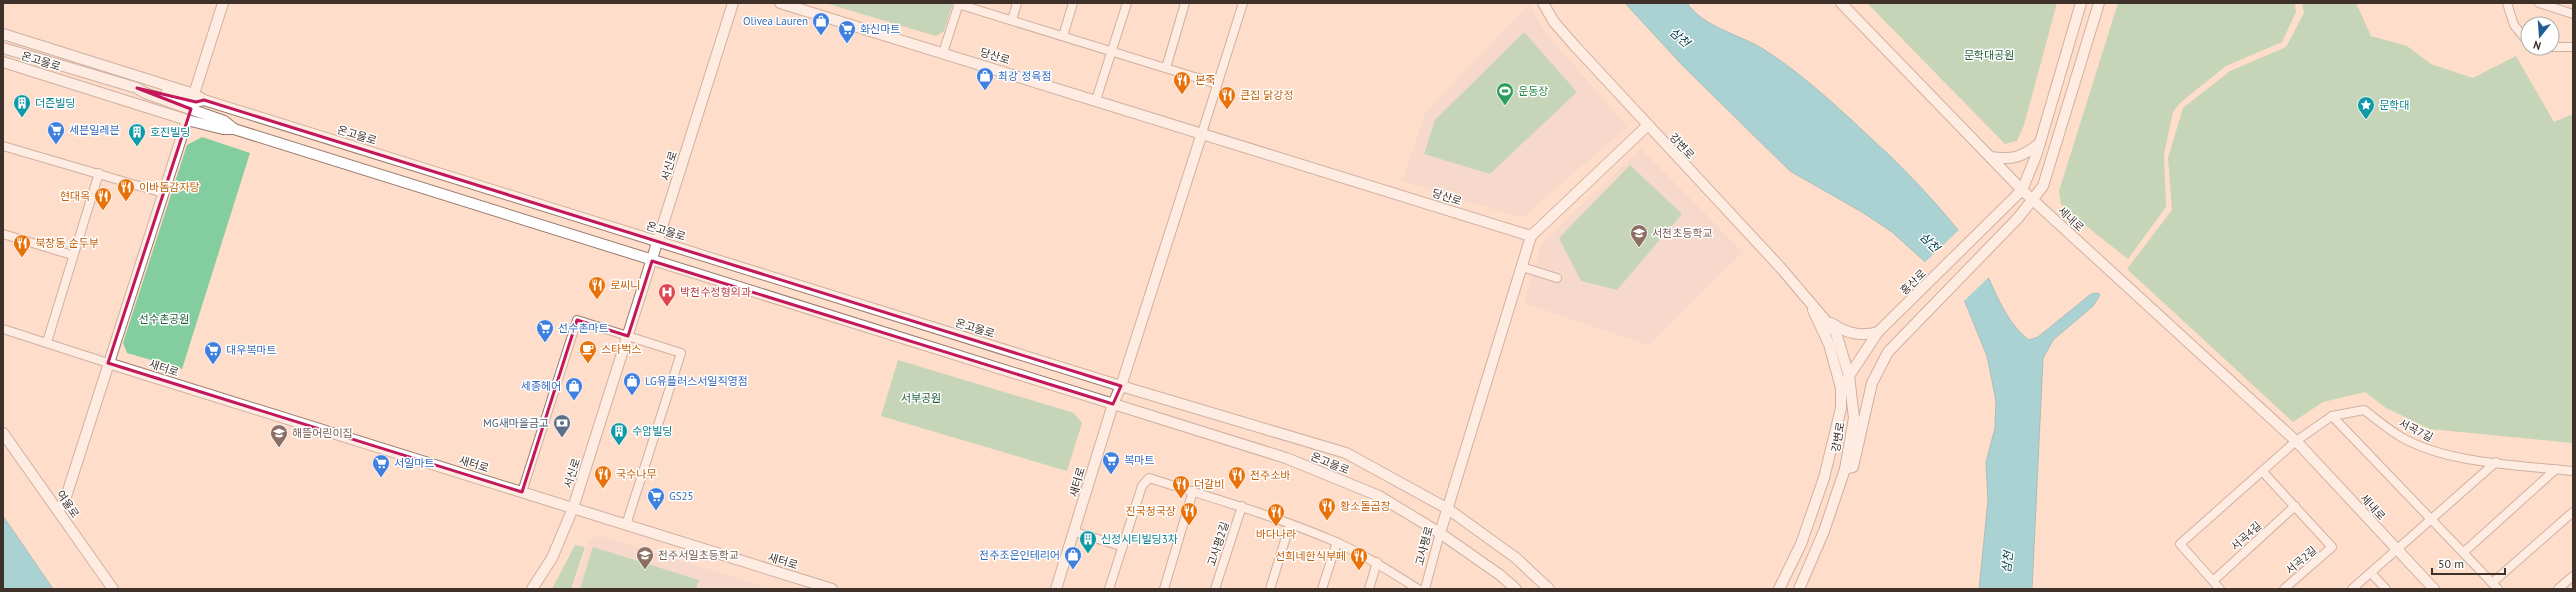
<svg xmlns="http://www.w3.org/2000/svg" width="2576" height="592" font-family="'PT Sans','Noto Sans KR',sans-serif">
<rect width="100%" height="100%" fill="#feddcb"/>
<g fill="#edd5cc">
<path d="M 1529,4 L 1545,32 L 1627,127 L 1522,218 L 1402,181 L 1426,112 Z"/>
<path d="M 1641,149 L 1743,252 L 1649,345 L 1524,303 L 1542,243 Z"/>
<path d="M 600,536 L 762,586 L 761,589 L 573,589 L 590,540 Z"/>
</g>
<g fill="#83cd9f">
<path d="M 825,3 L 953,3 L 944,31 L 936,36 Z"/>
<path d="M 1867,3 L 2057,3 L 2024,125 L 2017,141 L 2005,144 Z"/>
<path d="M 2118,3 L 2295,3 L 2296,12 L 2282,42 L 2226,66 L 2181,102 L 2173,112 L 2164,154 L 2166,207 L 2128,259 L 2076,218 L 2061,204 L 2059,191 Z"/>
<path d="M 2302,3 L 2356,3 L 2371,36 L 2407,46 L 2431,64 L 2473,78 L 2516,56 L 2554,122 L 2573,114 L 2573,443 L 2430,429 L 2386,408 L 2365,392 L 2323,402 L 2293,422 L 2127,269 L 2172,210 L 2168,158 L 2183,108 L 2230,71 L 2286,47 L 2304,13 Z"/>
<path d="M 1524,32 L 1577,92 L 1490,174 L 1424,154 L 1435,120 Z"/>
<path d="M 202,137 L 250,153 L 182,369 L 127,353 L 123,343 L 187,145 Z"/>
<path d="M 1630,165 L 1682,214 L 1617,290 L 1581,281 L 1559,238 Z"/>
<path d="M 898,360 L 1074,413 L 1082,423 L 1067,471 L 881,416 Z"/>
<path d="M 575,545 L 585,547 L 571,589 L 552,589 Z"/>
<path d="M 593,547 L 699,580 L 696,589 L 580,589 Z"/>
</g>
<g fill="#46c5db" stroke="#4499a6">
<path d="M 1625,3 L 1687,3 C 1705,29 1741,34 1766,51 C 1810,79 1850,119 1889,155 C 1916,181 1963,231 1981,263 C 1995,289 2004,321 2029,340 L 2038,337 L 2091,294 L 2098,293 L 2100,295 L 2093,306 L 2053,340 L 2043,358 L 2032,589 L 1979,589 L 1988,501 L 1986,462 L 1995,428 L 1996,401 L 1987,356 L 1965,302 L 1954,288 L 1892,232 L 1862,212 L 1790,171 L 1684,67 Z"/>
<path d="M 3,516 L 53,589 L 3,589 Z"/>
</g>
<path fill="#feddcb" d="M 1959,230 L 1982,262 L 1989,277 L 1963,302 L 1923,264 Z"/>
<g fill="none" stroke-linecap="round" stroke-linejoin="round">
<g stroke="#997b6b" stroke-width="10">
<g id="minor">
<path d="M 2507,3 L 2514,25 L 2528,42"/>
<path d="M 2539,3 L 2573,14"/>
<path d="M 958,4 L 1217,84"/>
<path d="M 1012,20 L 1017,3"/>
<path d="M 1063,36 L 1073,3"/>
<path d="M 2552,47 L 2573,47"/>
<path d="M 943,53 L 959,3"/>
<path d="M 1166,68 L 1185,3"/>
<path d="M 1096,100 L 1127,3"/>
<path d="M 1202,133 L 1243,3"/>
<path d="M 3,146 L 163,193"/>
<path d="M 3,234 L 72,255"/>
<path d="M 1522,267 L 1557,278"/>
<path d="M 3,329 L 108,363"/>
<path d="M 47,342 L 99,173"/>
<path d="M 2332,416 L 2498,589"/>
<path d="M 2262,471 L 2332,547 L 2284,589"/>
<path d="M 522,492 L 577,320 L 681,353 L 626,525"/>
<path d="M 1075,532 L 1121,546"/>
<path d="M 2464,552 L 2556,469"/>
<path d="M 2371,573 L 2386,589"/>
<path d="M 2213,581 L 2295,506"/>
<path d="M 2492,583 L 2573,512"/>
<path d="M 1109,589 L 1142,486 L 1149,478 C 1212,498 1276,516 1336,542 C 1365,555 1391,572 1418,589"/>
<path d="M 1164,589 L 1193,491"/>
<path d="M 1215,589 L 1242,506"/>
<path d="M 1270,589 L 1290,524"/>
<path d="M 1322,589 L 1337,542"/>
<path d="M 1369,589 L 1377,562"/>
<path d="M 1425,589 L 1440,533"/>
<path d="M 2220,589 L 2180,544 L 2296,441 L 2332,416 L 2364,410 C 2376,419 2388,429 2401,437 C 2448,464 2519,465 2573,471"/>
<path d="M 2352,589 L 2496,462"/>
<path d="M 2558,589 L 2573,576"/>
</g>
</g>
<g stroke="#997b6b" stroke-width="12">
<g id="tertiary">
<path d="M 780,3 L 1531,236 L 1647,126"/>
<path d="M 1543,3 L 1554,22 L 1574,45 L 1780,267 L 1836,333 L 1849,376 L 1854,418 L 1845,469 L 1824,531 L 1799,589"/>
<path d="M 1841,3 L 2022,190 L 2296,441 L 2434,589"/>
<path d="M 3,34 L 194,94 L 204,100 L 1121,386 L 1346,453 L 1448,509 L 1516,558 L 1549,589"/>
<path d="M 3,48 L 137,88 L 145,93 L 224,121 L 234,129"/>
<path d="M 3,62 L 187,120 L 223,129 L 234,129 L 1286,458 L 1379,496 L 1440,533 L 1500,575 L 1516,589"/>
<path d="M 166,93 L 196,102 L 204,100"/>
<path d="M 194,94 L 223,3"/>
<path d="M 1990,157 C 2013,160 2021,158 2040,143"/>
<path d="M 1813,310 L 1829,344 L 1841,388"/>
<path d="M 1831,323 C 1846,333 1860,337 1878,332"/>
<path d="M 108,363 L 832,589"/>
<path d="M 3,433 L 113,589"/>
<path d="M 1845,469 L 1853,467 L 1872,383 L 1888,352 L 2018,218 L 2043,186 L 2099,3"/>
<path d="M 58,509 L 64,503 L 187,120"/>
<path d="M 1440,533 L 1531,236"/>
<path d="M 532,589 L 552,558 L 573,508 L 733,3"/>
<path d="M 1056,589 L 1113,404 L 1121,386 L 1202,133"/>
<path d="M 1779,589 L 1801,544 L 1824,478 L 1841,408 L 1841,388 L 1878,332 L 2022,190 L 2036,156 L 2081,3"/>
</g>
</g>
<use href="#minor" stroke="#fff" stroke-width="8"/>
<use href="#tertiary" stroke="#fff" stroke-width="10"/>
</g>
<path d="M0 0H2576V592H0ZM 137,88 L 196,102 L 204,100 L 1121,386 L 1113,404 L 652,261 L 628,336 L 577,320 L 522,492 L 108,363 L 191,109 Z" fill="#feddcb" fill-opacity=".55" fill-rule="evenodd"/>
<path fill="none" stroke="#c2185b" stroke-width="3" stroke-linejoin="round" d="M 137,88 L 196,102 L 204,100 L 1121,386 L 1113,404 L 652,261 L 628,336 L 577,320 L 522,492 L 108,363 L 191,109 Z"/>
<defs>
<g id="shop-pin" transform="scale(0.9)"><path d="M0 17L-7.5 6A9.5 9.5 0 1 1 7.5 6Z" fill="#3f7fe0" stroke="#fff"/><path d="M-5-2.5h2.3a2.7 3.5 0 0 1 5.4 0H5L5.5 6h-11ZM-1.5-2.5h3a1.5 2.3 0 0 0-3 0Z" fill="#fff"/></g>
<g id="supermarket-pin" transform="scale(0.9)"><path d="M0 17L-7.5 6A9.5 9.5 0 1 1 7.5 6Z" fill="#3f7fe0" stroke="#fff"/><path d="M-6-5.5h2.5l.6 2H6L4.5 2H-2.5L-4.4-4H-6ZM-1.5 3.2a1.3 1.3 0 1 0 .1 0ZM3 3.2a1.3 1.3 0 1 0 .1 0Z" fill="#fff"/></g>
<g id="restaurant-pin" transform="scale(0.9)"><path d="M0 17L-7.5 6A9.5 9.5 0 1 1 7.5 6Z" fill="#e8710a" stroke="#fff"/><path d="M-5-6h1v4h1v-4h1v4h1v-4h1v5L-1.5 .5V6h-2V.5L-5-1ZM5-6V6H3V1.5H1.5Q1.5-4 5-6Z" fill="#fff"/></g>
<g id="stadium-pin" transform="scale(0.9)"><path d="M0 17L-7.5 6A9.5 9.5 0 1 1 7.5 6Z" fill="#2e9e5b" stroke="#fff"/><path d="M0-5a6.5 5 0 1 0 0 10a6.5 5 0 1 0 0-10ZM-3.5-1.8h7v3.6h-7Z" fill="#fff"/></g>
<g id="building-pin" transform="scale(0.9)"><path d="M0 17L-7.5 6A9.5 9.5 0 1 1 7.5 6Z" fill="#0f9aa8" stroke="#fff"/><path d="M-4-6H4V6H1V3H-1V6H-4ZM-2.5-4.3h1.7v1.8h-1.7ZM.8-4.3h1.7v1.8H.8ZM-2.5-1h1.7V.8h-1.7ZM.8-1h1.7V.8H.8Z" fill="#fff"/></g>
<g id="sight-pin" transform="scale(0.9)"><path d="M0 17L-7.5 6A9.5 9.5 0 1 1 7.5 6Z" fill="#0f9aa8" stroke="#fff"/><path d="M0-6L1.8-2.2L6-1.7L2.9 1.2L3.7 5.4L0 3.3L-3.7 5.4L-2.9 1.2L-6-1.7L-1.8-2.2Z" fill="#fff"/></g>
<g id="school-pin" transform="scale(0.9)"><path d="M0 17L-7.5 6A9.5 9.5 0 1 1 7.5 6Z" fill="#8d6e63" stroke="#fff"/><path d="M0-5L7-2L0 1L-7-2ZM-4 1L0 2.5L4 1V4Q0 6-4 4Z" fill="#fff"/></g>
<g id="hospital-pin" transform="scale(0.9)"><path d="M0 17L-7.5 6A9.5 9.5 0 1 1 7.5 6Z" fill="#e0444e" stroke="#fff"/><path d="M-5-5h3v3.5h4V-5h3V5h-3V1.5h-4V5h-3Z" fill="#fff"/></g>
<g id="cafe-pin" transform="scale(0.9)"><path d="M0 17L-7.5 6A9.5 9.5 0 1 1 7.5 6Z" fill="#e8710a" stroke="#fff"/><path d="M-5.5-4.5H6V0H3Q3 3.5 0 3.5H-2.5Q-5.5 3.5-5.5 0ZM3-3.2v2h1.7v-2ZM-6 4.5H4V6H-6Z" fill="#fff"/></g>
<g id="bank-pin" transform="scale(0.9)"><path d="M0 17L-7.5 6A9.5 9.5 0 1 1 7.5 6Z" fill="#5c6f8a" stroke="#fff"/><path d="M-6-4H6V4H-6ZM0-2.3a2.3 2.3 0 1 0 0 4.6a2.3 2.3 0 1 0 0-4.6Z" fill="#fff"/></g>
</defs>
<g fill-rule="evenodd">
<use href="#shop-pin" x="821" y="21"/>
<use href="#supermarket-pin" x="847" y="29"/>
<use href="#shop-pin" x="985" y="76"/>
<use href="#restaurant-pin" x="1182" y="80"/>
<use href="#stadium-pin" x="1505" y="91"/>
<use href="#restaurant-pin" x="1227" y="95"/>
<use href="#building-pin" x="22" y="103"/>
<use href="#sight-pin" x="2366" y="105"/>
<use href="#supermarket-pin" x="56" y="130"/>
<use href="#building-pin" x="137" y="132"/>
<use href="#restaurant-pin" x="126" y="187"/>
<use href="#restaurant-pin" x="103" y="196"/>
<use href="#school-pin" x="1639" y="233"/>
<use href="#restaurant-pin" x="22" y="243"/>
<use href="#restaurant-pin" x="597" y="285"/>
<use href="#hospital-pin" x="667" y="292"/>
<use href="#supermarket-pin" x="545" y="328"/>
<use href="#cafe-pin" x="588" y="349"/>
<use href="#supermarket-pin" x="213" y="350"/>
<use href="#shop-pin" x="632" y="381"/>
<use href="#shop-pin" x="574" y="386"/>
<use href="#bank-pin" x="562" y="423"/>
<use href="#building-pin" x="619" y="431"/>
<use href="#school-pin" x="279" y="433"/>
<use href="#supermarket-pin" x="1111" y="460"/>
<use href="#supermarket-pin" x="381" y="463"/>
<use href="#restaurant-pin" x="603" y="474"/>
<use href="#restaurant-pin" x="1237" y="475"/>
<use href="#restaurant-pin" x="1181" y="484"/>
<use href="#supermarket-pin" x="656" y="496"/>
<use href="#restaurant-pin" x="1327" y="506"/>
<use href="#restaurant-pin" x="1189" y="511"/>
<use href="#restaurant-pin" x="1276" y="512"/>
<use href="#building-pin" x="1088" y="539"/>
<use href="#school-pin" x="645" y="555"/>
<use href="#shop-pin" x="1073" y="555"/>
<use href="#restaurant-pin" x="1359" y="556"/>
</g>
<g text-anchor="middle" dominant-baseline="central" stroke-width="3" stroke-linejoin="round" paint-order="stroke">
<g font-size="11" fill="#366cbe" stroke="#fff" text-anchor="start">
<text x="808" y="21" text-anchor="end">Olivea Lauren</text>
<text x="860" y="29">화신마트</text>
<text x="998" y="76">최강 정육점</text>
<text x="69" y="130">세븐일레븐</text>
<text x="558" y="328">선수촌마트</text>
<text x="226" y="350">대우복마트</text>
<text x="645" y="381">LG유플러스서일직영점</text>
<text x="561" y="386" text-anchor="end">세종헤어</text>
<text x="1124" y="460">복마트</text>
<text x="394" y="463">서일마트</text>
<text x="669" y="496">GS25</text>
<text x="1060" y="555" text-anchor="end">전주조은인테리어</text>
</g>
<g font-size="11" fill="#22603e" stroke="#fff">
<text x="1989" y="55">문학대공원</text>
<text x="164" y="319">선수촌공원</text>
<text x="921" y="398">서부공원</text>
</g>
<g font-size="11" fill="#3e312a" stroke="#fff">
<text transform="translate(995 56) rotate(17)">당산로</text>
<text transform="translate(41 61) rotate(17)">온고을로</text>
<text transform="translate(357 135) rotate(17)">온고을로</text>
<text transform="translate(1682 146) rotate(47)">강변로</text>
<text transform="translate(669 166) rotate(-73)">서신로</text>
<text transform="translate(1447 197) rotate(18)">당산로</text>
<text transform="translate(2071 219) rotate(43)">세내로</text>
<text transform="translate(666 231) rotate(17)">온고을로</text>
<text transform="translate(1913 282) rotate(-44)">홍산로</text>
<text transform="translate(975 328) rotate(17)">온고을로</text>
<text transform="translate(164 368) rotate(18)">새터로</text>
<text transform="translate(2416 430) rotate(26)">서곡7길</text>
<text transform="translate(1838 437) rotate(-80)">강변로</text>
<text transform="translate(1330 463) rotate(22)">온고을로</text>
<text transform="translate(474 464) rotate(17)">새터로</text>
<text transform="translate(572 473) rotate(-72)">서신로</text>
<text transform="translate(1077 482) rotate(-74)">새터로</text>
<text transform="translate(68 504) rotate(55)">여울로</text>
<text transform="translate(2373 507) rotate(48)">세내로</text>
<text transform="translate(2246 536) rotate(-42)">서곡4길</text>
<text transform="translate(1218 544) rotate(-72)">고사평2길</text>
<text transform="translate(1424 546) rotate(-75)">고사평로</text>
<text transform="translate(2301 560) rotate(-40)">서곡2길</text>
<text transform="translate(783 561) rotate(17)">새터로</text>
</g>
<g font-size="11" fill="#c56008" stroke="#fff" text-anchor="start">
<text x="1195" y="80">본죽</text>
<text x="1240" y="95">큰집 닭강정</text>
<text x="139" y="187">이바돔감자탕</text>
<text x="90" y="196" text-anchor="end">현대옥</text>
<text x="35" y="243">북창동 순두부</text>
<text x="610" y="285">로씨니</text>
<text x="601" y="349">스타벅스</text>
<text x="616" y="474">국수나무</text>
<text x="1250" y="475">전주소바</text>
<text x="1194" y="484">더갈비</text>
<text x="1340" y="506">황소돌곱창</text>
<text x="1176" y="511" text-anchor="end">진국청국장</text>
<text x="1276" y="534" text-anchor="middle">바다나라</text>
<text x="1346" y="556" text-anchor="end">선희네한식부페</text>
</g>
<g font-size="11" fill="#27864d" stroke="#fff" text-anchor="start">
<text x="1518" y="91">운동장</text>
</g>
<g font-size="11" fill="#0d838f" stroke="#fff" text-anchor="start">
<text x="35" y="103">더즌빌딩</text>
<text x="2379" y="105">문학대</text>
<text x="150" y="132">호진빌딩</text>
<text x="632" y="431">수암빌딩</text>
<text x="1101" y="539">신정시티빌딩3차</text>
</g>
<g font-size="11" fill="#785e54" stroke="#fff" text-anchor="start">
<text x="1652" y="233">서천초등학교</text>
<text x="292" y="433">해뜰어린이집</text>
<text x="658" y="555">전주서일초등학교</text>
</g>
<g font-size="11" fill="#be3a42" stroke="#fff" text-anchor="start">
<text x="680" y="292">박천수정형외과</text>
</g>
<g font-size="11" fill="#4e5e75" stroke="#fff" text-anchor="end">
<text x="549" y="423">MG새마을금고</text>
</g>
<g font-size="12" font-style="italic" fill="#044049" stroke="#fff">
<text transform="translate(1680 37) rotate(41)">삼천</text>
<text transform="translate(1930 242) rotate(44)">삼천</text>
<text transform="translate(2007 562) rotate(-84)">삼천</text>
</g>
</g>
<rect width="2576" height="592" fill="none" stroke="#3e312a" stroke-width="8"/>
<g transform="translate(2540 36) rotate(197)"><circle r="19" fill="#ffffff" stroke="#b2adaa"/>
<path d="M0-3L7 15L0 10L-7 15Z" fill="#235b93"/>
<text y="-6" font-size="11" font-weight="bold" text-anchor="middle" fill="#3e312a">N</text>
</g>
<path d="M2432 568v6h73v-6" fill="none" stroke="#3e312a" stroke-width="2"/>
<text x="2438" y="568" font-size="12" fill="#3e312a" stroke="#ffffff" stroke-width="3" paint-order="stroke">50 m</text>
</svg>
